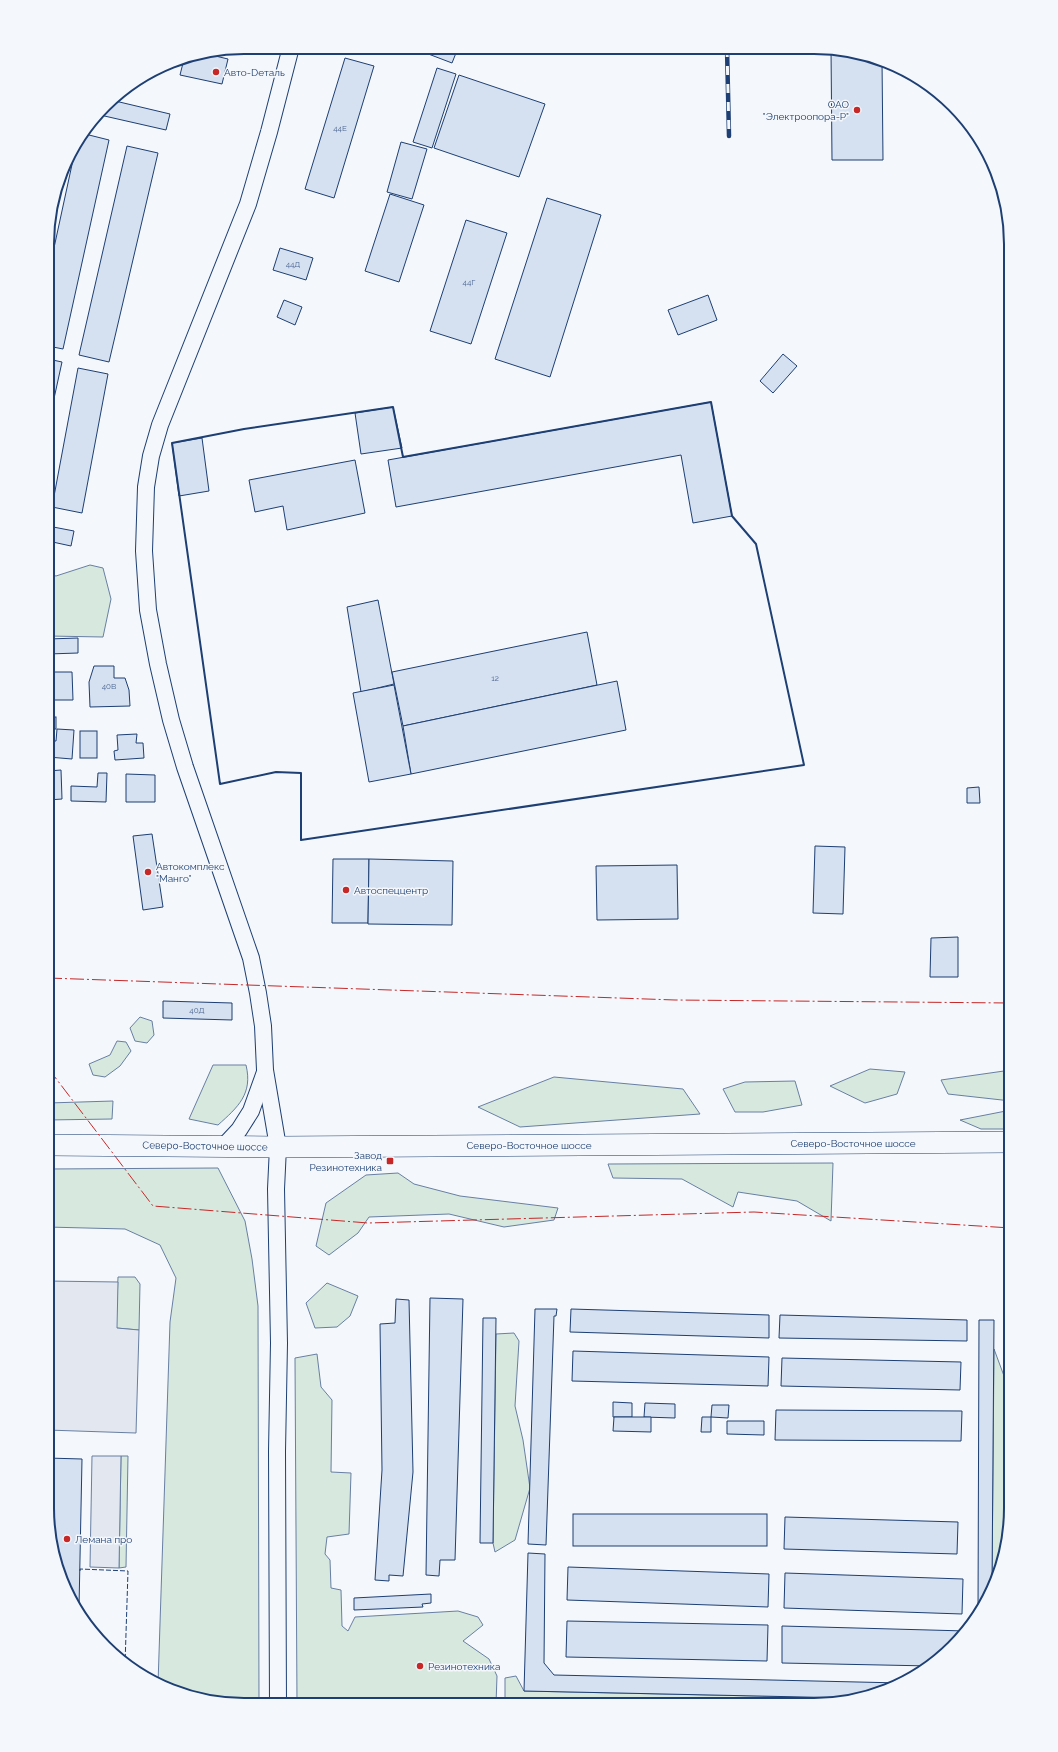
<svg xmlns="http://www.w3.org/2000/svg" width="1058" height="1752" font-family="Raleway,sans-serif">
<rect width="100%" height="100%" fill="#f4f7fb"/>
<g fill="#d7e8df" stroke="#687fa3">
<path d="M 90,565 L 103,568 L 111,599 L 103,637 L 48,636 L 48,574 L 56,576 Z"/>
<path d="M 140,1017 L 152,1021 L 154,1035 L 147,1043 L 135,1041 L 130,1028 Z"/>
<path d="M 117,1041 L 126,1042 L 131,1051 L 120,1066 L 105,1077 L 93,1075 L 89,1064 L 110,1055 Z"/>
<path d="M 213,1065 L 246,1065 C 253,1094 238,1107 218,1125 L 189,1119 Z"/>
<path d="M 870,1069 L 905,1072 L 897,1094 L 865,1103 L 830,1086 Z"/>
<path d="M 1011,1070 L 1011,1101 L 948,1094 L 941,1080 Z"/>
<path d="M 554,1077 L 683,1089 L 700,1114 L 520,1127 L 478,1107 Z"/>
<path d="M 795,1081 L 802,1105 L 763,1112 L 735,1112 L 723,1089 L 745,1082 Z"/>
<path d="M 113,1101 L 112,1119 L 47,1120 L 48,1103 Z"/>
<path d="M 1011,1110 L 1011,1129 L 981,1129 L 960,1120 Z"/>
<path d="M 833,1163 L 831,1221 L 797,1201 L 738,1192 L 733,1207 L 682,1179 L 613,1178 L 608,1164 Z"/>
<path d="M 218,1168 L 245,1221 L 252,1259 L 258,1306 L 259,1703 L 219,1703 L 168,1690 L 158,1684 L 170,1322 L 176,1278 L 160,1245 L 125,1229 L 47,1227 L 47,1169 Z"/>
<path d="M 398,1173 L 414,1184 L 460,1196 L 558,1208 L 554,1220 L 504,1227 L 449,1214 L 369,1217 L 358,1233 L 329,1255 L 316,1246 L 326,1203 L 366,1175 Z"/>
<path d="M 118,1277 L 135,1277 L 140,1284 L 139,1330 L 116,1328 Z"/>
<path d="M 327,1283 L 358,1296 L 350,1316 L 337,1327 L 315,1328 L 306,1303 Z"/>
<path d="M 514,1333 L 519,1341 L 515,1406 L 523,1440 L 530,1488 L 515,1540 L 495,1552 L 493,1543 L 496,1334 Z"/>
<path d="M 994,1349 L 1007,1384 L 1011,1379 L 1011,1521 L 1000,1572 L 992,1587 Z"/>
<path d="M 317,1354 L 321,1387 L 332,1400 L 331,1472 L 351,1473 L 349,1534 L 327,1537 L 325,1554 L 330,1560 L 331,1588 L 341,1590 L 342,1626 L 348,1631 L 355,1617 L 458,1611 L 478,1617 L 483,1625 L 463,1641 L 489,1659 L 497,1676 L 496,1704 L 297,1704 L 295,1358 Z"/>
<path d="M 121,1456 L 128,1456 L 126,1567 L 119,1568 Z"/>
<path d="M 516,1676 L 524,1691 L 850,1698 L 814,1705 L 505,1704 L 505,1678 Z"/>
</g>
<g fill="#e3e8f0" stroke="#687fa3">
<path d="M 47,1281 L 118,1282 L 117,1328 L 139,1330 L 136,1433 L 47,1430 Z"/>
<path d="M 92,1456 L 121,1456 L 119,1568 L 90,1567 Z"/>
</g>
<g fill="#d5e0f0" stroke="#1d3f73">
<path d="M 410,47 L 458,48 L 452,63 Z"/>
<path d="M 831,49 L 840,49 L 882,60 L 883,160 L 832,160 Z"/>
<path d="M 207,54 L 228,59 L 222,84 L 180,75 L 184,59 Z"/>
<path d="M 345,58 L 374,66 L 334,198 L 305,189 Z"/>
<path d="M 437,68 L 456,74 L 432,148 L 413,142 Z"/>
<path d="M 459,75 L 545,104 L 519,177 L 434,148 Z"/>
<path d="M 111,100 L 170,114 L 166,130 L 100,115 Z"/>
<path d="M 85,134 L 109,140 L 63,349 L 48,346 L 49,271 L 76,146 Z"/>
<path d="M 401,142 L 427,149 L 412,199 L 387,192 Z"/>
<path d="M 127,146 L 158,153 L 109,362 L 79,355 Z"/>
<path d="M 390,194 L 424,205 L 399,282 L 365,271 Z"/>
<path d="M 547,198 L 601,215 L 550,377 L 495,359 Z"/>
<path d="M 466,220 L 507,233 L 471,344 L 430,331 Z"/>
<path d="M 280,248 L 313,258 L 306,280 L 273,270 Z"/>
<path d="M 708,295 L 717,320 L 678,335 L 668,310 Z"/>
<path d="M 284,300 L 302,307 L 295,325 L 277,317 Z"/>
<path d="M 783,354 L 797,366 L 773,393 L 760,381 Z"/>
<path d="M 48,359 L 62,362 L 48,426 Z"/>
<path d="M 78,368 L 108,374 L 82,513 L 52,507 Z"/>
<path d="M 711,402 L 732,516 L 693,523 L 681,455 L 396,507 L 388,460 Z"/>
<path d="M 393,407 L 402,448 L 361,454 L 355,413 Z"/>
<path d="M 202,438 L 209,491 L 179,496 L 172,443 Z"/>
<path d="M 355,460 L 365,513 L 287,530 L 283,506 L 255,512 L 249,480 Z"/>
<path d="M 48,526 L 74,531 L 71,546 L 48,541 Z"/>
<path d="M 378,600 L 394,684 L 361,692 L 347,607 Z"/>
<path d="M 587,632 L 597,685 L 403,726 L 392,672 Z"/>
<path d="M 78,638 L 78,653 L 48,654 L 48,639 Z"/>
<path d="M 94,666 L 114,666 L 114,678 L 125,678 L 129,690 L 130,706 L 90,707 L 89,682 Z"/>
<path d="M 48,672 L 72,672 L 73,700 L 48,700 Z"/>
<path d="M 617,681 L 626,730 L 411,774 L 403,726 Z"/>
<path d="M 394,685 L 411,774 L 369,782 L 353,693 Z"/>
<rect x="48" y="717" width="8" height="12"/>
<path d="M 57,729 L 74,730 L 72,759 L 48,757 L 48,741 L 56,741 Z"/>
<rect x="80" y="731" width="17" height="27"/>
<path d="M 137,734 L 136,743 L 143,743 L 144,758 L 115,760 L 114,751 L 118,750 L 117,735 Z"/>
<path d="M 61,770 L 62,799 L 48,800 L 48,771 Z"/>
<path d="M 98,773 L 107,773 L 106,802 L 71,801 L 71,786 L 97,787 Z"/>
<path d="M 126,774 L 155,775 L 155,802 L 126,802 Z"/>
<path d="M 979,787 L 980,803 L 967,803 L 967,788 Z"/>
<path d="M 152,834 L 163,907 L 143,910 L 133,836 Z"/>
<path d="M 815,846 L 845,847 L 843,914 L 813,913 Z"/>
<path d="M 333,859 L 369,859 L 368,923 L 332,923 Z"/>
<path d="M 369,859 L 453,861 L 452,925 L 368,924 Z"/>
<path d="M 677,865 L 678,919 L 597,920 L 596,866 Z"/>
<path d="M 958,937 L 958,977 L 930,977 L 931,938 Z"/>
<path d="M 163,1001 L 232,1003 L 232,1020 L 163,1018 Z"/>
<path d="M 430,1298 L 463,1299 L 455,1560 L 440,1560 L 439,1576 L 426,1575 Z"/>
<path d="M 396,1299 L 409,1300 L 413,1472 L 403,1576 L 389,1575 L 389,1581 L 375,1580 L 382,1470 L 380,1324 L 395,1323 Z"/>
<path d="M 535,1309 L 557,1309 L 556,1316 L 554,1316 L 546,1545 L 528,1544 Z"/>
<path d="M 571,1309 L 769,1315 L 769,1338 L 570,1332 Z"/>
<path d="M 780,1315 L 967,1320 L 967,1341 L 779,1338 Z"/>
<path d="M 483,1318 L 496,1318 L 493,1543 L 480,1543 Z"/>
<path d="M 979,1320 L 994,1320 L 992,1587 L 978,1614 Z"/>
<path d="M 573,1351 L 769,1357 L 768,1386 L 572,1381 Z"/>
<path d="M 782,1358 L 961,1362 L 960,1390 L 781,1386 Z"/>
<path d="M 613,1402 L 632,1403 L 632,1417 L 613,1417 Z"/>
<path d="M 645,1403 L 675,1404 L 675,1418 L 644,1417 Z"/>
<path d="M 712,1405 L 729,1405 L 728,1418 L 711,1417 Z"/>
<path d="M 776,1410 L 962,1411 L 961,1441 L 775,1440 Z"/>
<path d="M 614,1417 L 651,1417 L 651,1432 L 613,1431 Z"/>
<path d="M 702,1417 L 711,1417 L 711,1432 L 701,1432 Z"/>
<path d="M 727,1421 L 764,1421 L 764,1435 L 727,1434 Z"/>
<path d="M 47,1458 L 82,1459 L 79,1608 L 76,1608 L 62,1583 L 47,1508 Z"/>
<rect x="573" y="1514" width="194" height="32"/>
<path d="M 785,1517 L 958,1522 L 957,1554 L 784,1549 Z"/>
<path d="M 528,1553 L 545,1554 L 544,1663 L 554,1675 L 901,1683 L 889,1690 L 850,1698 L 524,1691 Z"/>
<path d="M 568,1567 L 769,1574 L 768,1607 L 567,1600 Z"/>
<path d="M 785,1573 L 963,1579 L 962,1614 L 784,1608 Z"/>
<path d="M 431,1594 L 431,1603 L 422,1604 L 423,1607 L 354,1610 L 354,1598 Z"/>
<path d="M 567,1621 L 768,1625 L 767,1661 L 566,1657 Z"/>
<path d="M 782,1626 L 966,1631 L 966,1633 L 931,1666 L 782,1663 Z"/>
</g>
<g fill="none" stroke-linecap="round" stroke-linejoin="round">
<g stroke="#1d3f73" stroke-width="18">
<g id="minor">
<path d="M 225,1145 L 239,1130 L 251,1111 L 265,1072"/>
<path d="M 278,1704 L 277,1451 L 279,1343 L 276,1189 L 278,1147 L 265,1070 L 263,1026 L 258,993 L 251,958 L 185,767 L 171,720 L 158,664 L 148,610 L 144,551 L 146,487 L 151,456 L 160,425 L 248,204 L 269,132 L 291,47"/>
</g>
</g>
<g stroke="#1d3f73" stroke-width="22">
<path id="major" d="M 47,1145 L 278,1147 L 1011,1142"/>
</g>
<use href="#minor" stroke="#f4f7fb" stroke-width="16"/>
<use href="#major" stroke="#f4f7fb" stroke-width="21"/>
<g stroke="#1d3f73" stroke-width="4.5">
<path id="rail" d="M 727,48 L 729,136"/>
</g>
<use href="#rail" stroke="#f4f7fb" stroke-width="3" stroke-dasharray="9" stroke-linecap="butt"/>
<path stroke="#1d3f73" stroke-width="1" stroke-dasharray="5 2" stroke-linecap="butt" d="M 80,1571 L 80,1569 L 128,1571 L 125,1665"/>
<g stroke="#1d3f73" stroke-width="2">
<path d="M 155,70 L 161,71 L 162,66"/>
<path d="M 711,402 L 732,516 L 756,544 L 804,765 L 301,840 L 301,773 L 276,772 L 220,784 L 172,443 L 244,429 L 393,407 L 403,457 Z"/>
</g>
<g stroke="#c62828" stroke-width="1" stroke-dasharray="14 3 2 3" stroke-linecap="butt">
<path d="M 48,978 L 675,1000 L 1011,1003"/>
<path d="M 48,1068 L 153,1206 L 368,1223 L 754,1212 L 1011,1228"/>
</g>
</g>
<g fill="#c62828" stroke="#f4f7fb" stroke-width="1.5">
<circle cx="216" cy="72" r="4"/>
<circle cx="857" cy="110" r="4"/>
<circle cx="148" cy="872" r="4"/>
<circle cx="346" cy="890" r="4"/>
<rect x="386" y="1157" width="8" height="8" rx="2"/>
<circle cx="67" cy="1539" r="4"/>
<circle cx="420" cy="1666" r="4"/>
</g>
<g text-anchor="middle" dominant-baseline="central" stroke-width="3" stroke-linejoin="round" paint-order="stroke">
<g font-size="8" fill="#4b6792">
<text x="340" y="128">44Е</text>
<text x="293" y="264">44Д</text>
<text x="469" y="282">44Г</text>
<text x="495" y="678">12</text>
<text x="109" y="686">40В</text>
<text x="197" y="1010">40Д</text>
</g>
<g font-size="10" fill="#1d3f73" stroke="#f4f7fb" text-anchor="start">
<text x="224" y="72">Авто-Dеталь</text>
<text x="849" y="104" text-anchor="end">ОАО<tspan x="849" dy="12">"Электроопора-Р"</tspan></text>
<text x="156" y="866">Автокомплекс<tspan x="156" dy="12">"Манго"</tspan></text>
<text x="354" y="890">Автоспеццентр</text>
<text x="382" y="1155" text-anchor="end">Завод<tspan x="382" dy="12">Резинотехника</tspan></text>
<text x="75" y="1539">Лемана про</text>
<text x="428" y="1666">Резинотехника</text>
</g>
<g font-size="10" fill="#1d3f73" stroke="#f4f7fb">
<text x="853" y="1143">Северо-Восточное шоссе</text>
<text x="529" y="1145">Северо-Восточное шоссе</text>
<text transform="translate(205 1146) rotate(1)">Северо-Восточное шоссе</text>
</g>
</g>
<path d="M0 0H1058V1752H0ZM244 54H814A190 190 0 0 1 1004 244V1508A190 190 0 0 1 814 1698H244A190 190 0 0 1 54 1508V244A190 190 0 0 1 244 54Z" fill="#f4f7fb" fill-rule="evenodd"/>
<path fill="none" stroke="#1d3f73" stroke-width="2" d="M244 54H814A190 190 0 0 1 1004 244V1508A190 190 0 0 1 814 1698H244A190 190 0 0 1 54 1508V244A190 190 0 0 1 244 54Z"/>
</svg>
